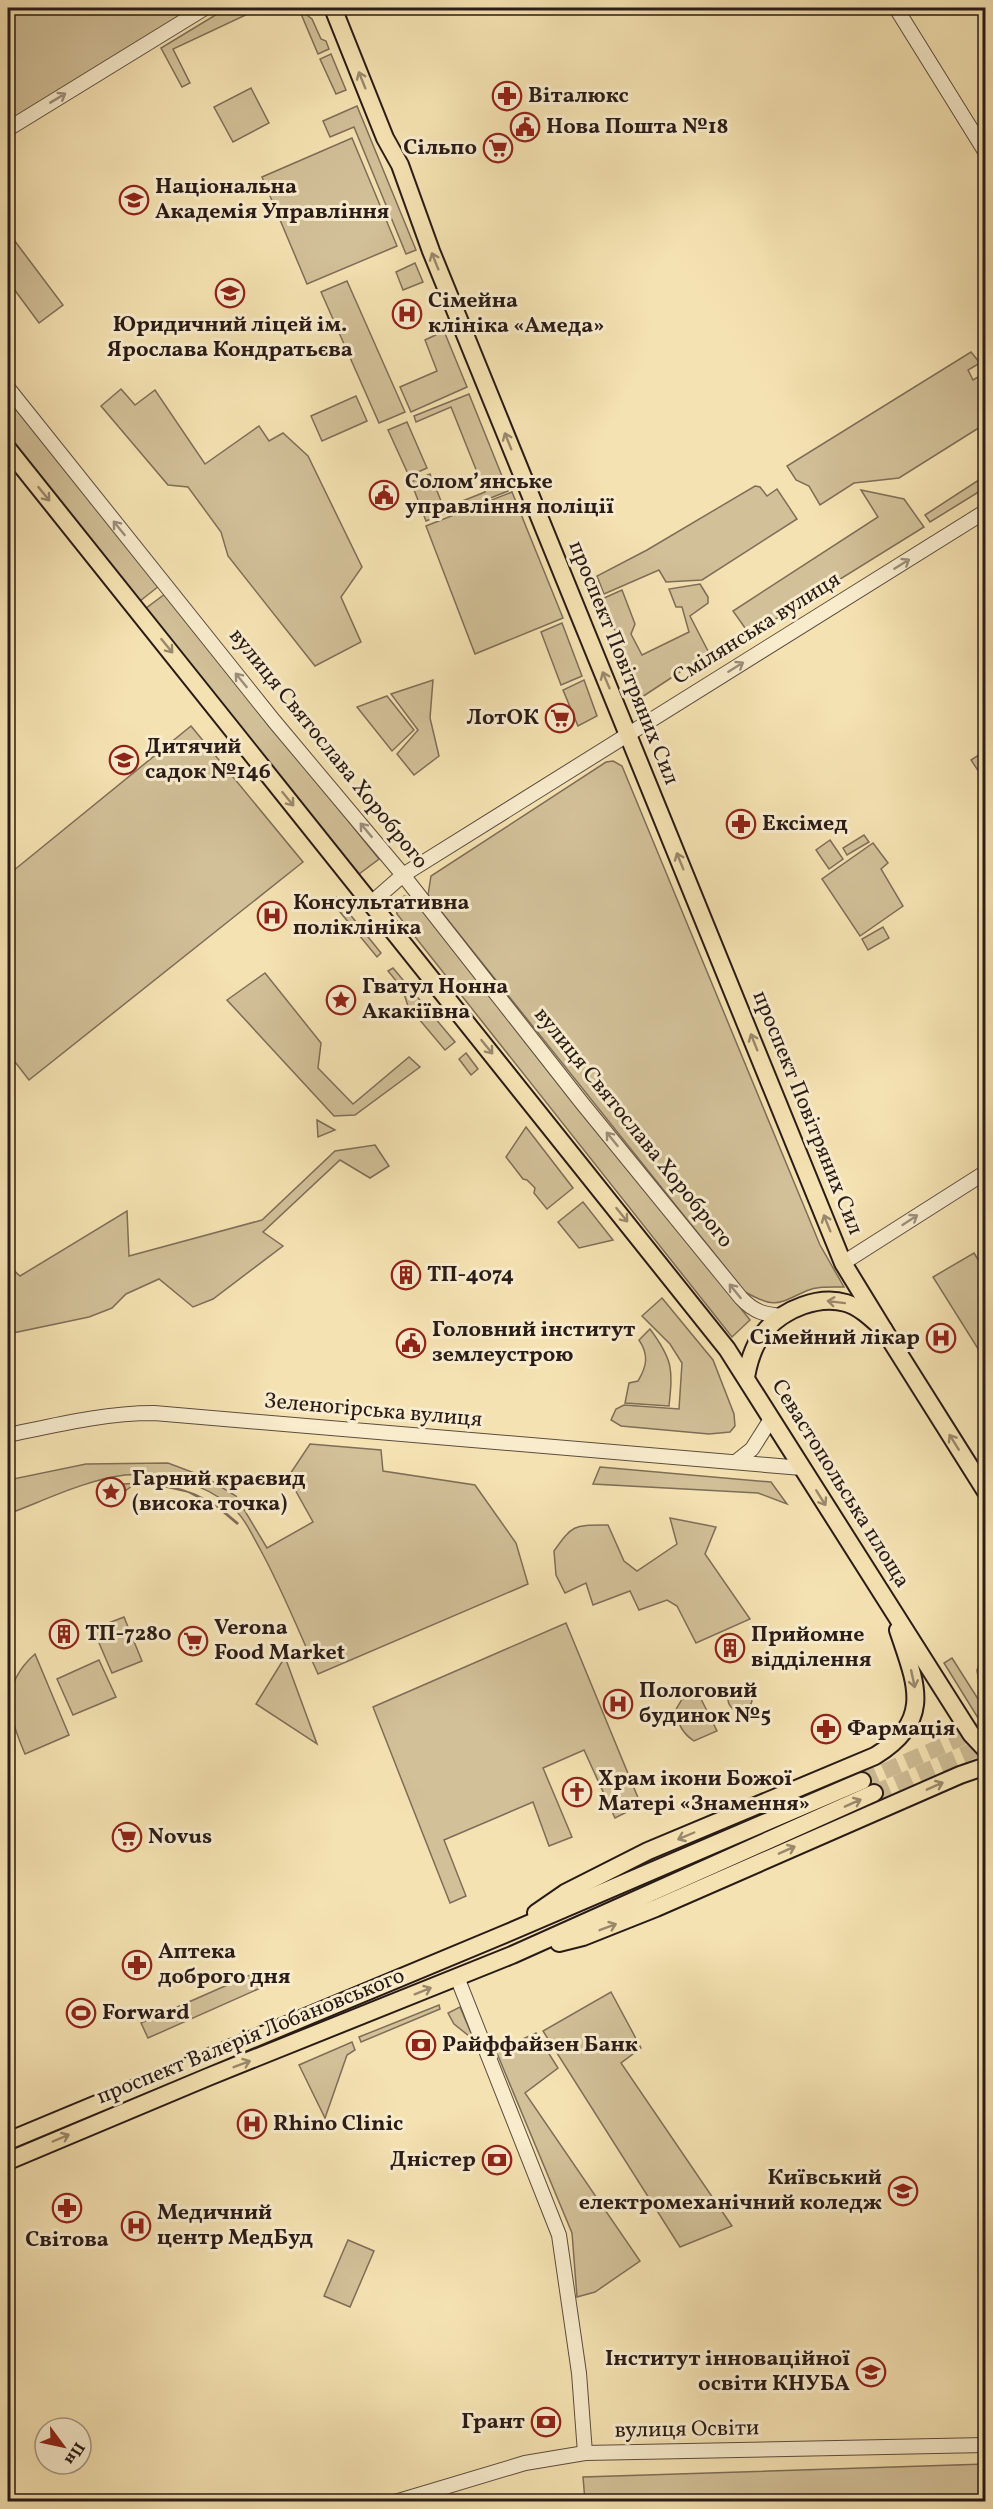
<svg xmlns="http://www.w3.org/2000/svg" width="993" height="2509" font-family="Vollkorn,serif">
<rect width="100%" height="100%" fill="#f5e2b2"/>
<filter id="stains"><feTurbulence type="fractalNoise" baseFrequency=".00333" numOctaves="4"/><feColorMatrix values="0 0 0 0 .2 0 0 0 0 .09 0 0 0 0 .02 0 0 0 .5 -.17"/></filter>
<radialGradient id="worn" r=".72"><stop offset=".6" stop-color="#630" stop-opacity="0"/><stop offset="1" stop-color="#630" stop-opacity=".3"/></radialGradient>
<g fill="#d2c098" stroke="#7e6e58" stroke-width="1.5">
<path d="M 8,8 L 196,8 L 8,124 Z"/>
<path d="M 227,8 L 241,8 L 250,13 L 173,49 L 190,83 L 182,87 L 161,48 Z"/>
<path d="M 299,9 L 312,19 L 321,39 L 326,41 L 329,49 L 318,54 Z"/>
<path d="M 331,54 L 346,90 L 336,94 L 320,59 Z"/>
<path d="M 251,88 L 269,123 L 233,142 L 214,107 Z"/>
<path d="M 357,106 L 416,250 L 406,254 L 354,127 L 330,137 L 323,121 Z"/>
<path d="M 352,138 L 397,246 L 307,284 L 262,177 Z"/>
<path d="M 14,240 L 63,305 L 39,323 L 8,281 L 8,245 Z"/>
<path d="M 415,263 L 423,282 L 403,290 L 396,272 Z"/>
<path d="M 347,281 L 405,412 L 379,423 L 321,292 Z"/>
<path d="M 444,331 L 467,387 L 411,412 L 400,387 L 437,371 L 425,340 Z"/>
<path d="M 971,352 L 980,363 L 968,370 L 973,380 L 985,373 L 985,424 L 899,478 L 854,483 L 820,505 L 809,486 L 796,480 L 787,466 Z"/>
<path d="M 121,389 L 135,405 L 155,390 L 205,464 L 259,426 L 269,441 L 283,433 L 308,456 L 362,567 L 341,597 L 361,642 L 315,666 L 228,556 L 221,532 L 188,487 L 168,485 L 101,406 Z"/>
<path d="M 469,394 L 508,491 L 453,513 L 450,506 L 485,492 L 451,407 L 416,422 L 414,416 Z"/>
<path d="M 8,396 L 159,586 L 140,601 L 8,437 Z"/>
<path d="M 356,396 L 367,421 L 322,441 L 311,416 Z"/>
<path d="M 407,422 L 427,468 L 409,476 L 388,430 Z"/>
<path d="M 430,474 L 446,513 L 426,521 L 411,482 Z"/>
<path d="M 985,476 L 985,488 L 930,522 L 925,515 Z"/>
<path d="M 755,486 L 760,487 L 767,496 L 777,489 L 797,519 L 702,580 L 666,582 L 659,570 L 604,594 L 597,576 L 647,550 Z"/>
<path d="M 861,490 L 904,499 L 924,527 L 750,635 L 733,611 L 878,517 Z"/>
<path d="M 512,492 L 563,618 L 475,654 L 426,526 Z"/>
<path d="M 700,584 L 708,597 L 708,603 L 690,616 L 709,653 L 642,697 L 602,599 L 622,590 L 635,624 L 631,634 L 642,655 L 689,632 L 682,607 L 676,607 L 669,589 Z"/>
<path d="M 165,594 L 379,859 L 359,874 L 145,609 Z"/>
<path d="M 562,623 L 582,676 L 561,685 L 541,632 Z"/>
<path d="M 433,680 L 430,718 L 439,756 L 414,775 L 397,754 L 418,730 L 391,694 Z"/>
<path d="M 584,680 L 597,716 L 578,726 L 563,690 Z"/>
<path d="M 387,696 L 414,730 L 392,751 L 357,707 Z"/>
<path d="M 191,726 L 303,862 L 29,1080 L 8,1053 L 8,875 Z"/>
<path d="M 985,751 L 986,781 L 985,781 L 971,760 Z"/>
<path d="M 613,761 L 622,766 L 820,1245 L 844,1287 C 831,1287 818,1286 806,1291 C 777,1304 776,1309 745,1292 L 428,895 L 431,876 L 606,762 Z"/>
<path d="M 864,835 L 869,842 L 847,855 L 843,848 Z"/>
<path d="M 830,840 L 843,859 L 829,869 L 816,850 Z"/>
<path d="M 873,843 L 888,863 L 881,869 L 903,906 L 860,936 L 822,879 Z"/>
<path d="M 404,896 L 415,899 L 750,1320 L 732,1337 L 397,914 L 395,903 Z"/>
<path d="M 336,897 L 381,953 L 377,957 L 331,901 Z"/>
<path d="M 883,927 L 889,938 L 868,950 L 862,939 Z"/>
<path d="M 393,968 L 455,1042 L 445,1050 L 408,1006 L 402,988 L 388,971 Z"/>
<path d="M 265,973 L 321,1043 L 318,1068 L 353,1104 L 409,1057 L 420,1067 L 355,1115 L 334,1116 L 227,1000 Z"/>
<path d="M 466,1053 L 478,1069 L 471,1075 L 459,1059 Z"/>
<path d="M 317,1120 L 335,1130 L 318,1137 Z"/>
<path d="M 526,1127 L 573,1188 L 547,1209 L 534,1193 L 535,1188 L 527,1180 L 523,1179 L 506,1157 Z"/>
<path d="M 375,1145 L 389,1166 L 370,1178 L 340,1160 L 263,1232 L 283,1246 L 213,1299 L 193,1307 L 159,1279 L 126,1294 L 112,1308 L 89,1317 L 8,1334 L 8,1265 L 20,1276 L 127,1211 L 129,1256 L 262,1220 L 335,1151 Z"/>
<path d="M 583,1202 L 613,1240 L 579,1248 L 558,1222 Z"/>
<path d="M 974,1253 L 985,1271 L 985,1360 L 933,1277 Z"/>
<path d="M 662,1298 L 713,1360 L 734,1414 L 735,1426 L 730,1432 L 709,1434 L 621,1426 L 611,1420 L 616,1409 L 624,1405 L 679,1409 L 682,1363 L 670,1344 L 642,1316 Z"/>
<path d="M 650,1329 C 673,1360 673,1369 669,1406 L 625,1403 L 629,1383 L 638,1381 C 647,1366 649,1355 639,1340 Z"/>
<path d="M 310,1444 L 381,1450 L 383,1471 L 475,1485 L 516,1543 L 528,1584 L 318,1674 C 299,1632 282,1589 260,1549 C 252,1535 245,1518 232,1507 C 204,1483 163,1472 125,1475 C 88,1479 43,1501 8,1514 L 8,1480 L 86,1464 L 168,1463 L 205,1477 L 236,1496 L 267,1548 L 313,1522 L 288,1477 Z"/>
<path d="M 600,1467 L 771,1482 L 787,1504 L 758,1493 L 593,1484 Z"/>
<path d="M 143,1483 C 184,1486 207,1496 238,1523 L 237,1524 L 217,1507 L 188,1492 L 166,1487 L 132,1486 L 109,1503 L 104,1488 L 123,1484 Z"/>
<path d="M 670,1518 L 716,1527 L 705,1554 L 750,1619 L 696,1643 L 677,1606 L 667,1600 L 639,1610 L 630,1591 L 593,1605 L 586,1583 L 565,1593 L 556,1575 L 554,1551 C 573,1524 574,1525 608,1525 L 624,1561 L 637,1571 L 677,1544 Z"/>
<path d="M 124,1617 L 142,1661 L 112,1673 L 93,1629 Z"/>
<path d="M 566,1623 L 641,1805 L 615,1818 L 584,1750 L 543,1768 L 572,1837 L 549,1846 L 533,1802 L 444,1840 L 466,1896 L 450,1903 L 373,1707 Z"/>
<path d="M 985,1651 L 982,1671 L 984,1682 L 979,1683 L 977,1670 Z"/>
<path d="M 35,1654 L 69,1735 L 25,1754 C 8,1714 0,1685 35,1654 Z"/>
<path d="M 285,1657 L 317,1744 L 256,1704 Z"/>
<path d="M 952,1658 L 985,1710 L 978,1718 L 944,1663 Z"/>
<path d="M 99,1660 L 116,1697 L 73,1715 L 57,1679 Z"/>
<circle cx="740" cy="1699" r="12"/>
<path d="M 698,1693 L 717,1731 L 694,1741 C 682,1733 679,1725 675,1711 L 682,1699 Z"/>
<path d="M 259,1971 L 265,1986 L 148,2038 L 141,2023 Z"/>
<path d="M 611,1992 L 641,2048 L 621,2063 L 732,2226 L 680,2247 L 543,2031 Z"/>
<path d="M 439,2005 L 440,2009 L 361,2042 L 359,2037 Z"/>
<path d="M 460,2007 L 474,2040 L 454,2024 L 448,2013 Z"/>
<path d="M 536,2033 L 558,2068 L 525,2093 L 640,2261 L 595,2292 L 577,2297 L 572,2233 L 496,2051 Z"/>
<path d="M 352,2042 L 355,2050 L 347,2055 L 325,2118 L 299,2065 Z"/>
<path d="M 348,2240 L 374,2251 L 350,2307 L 324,2296 Z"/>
<path d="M 985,2464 L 985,2502 L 896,2501 L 895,2497 L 795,2502 L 654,2502 L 654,2499 L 585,2501 L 583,2477 Z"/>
</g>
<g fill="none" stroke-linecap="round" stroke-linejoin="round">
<g stroke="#ccba93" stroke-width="16" stroke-dasharray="16 8" stroke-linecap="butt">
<path d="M 862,1781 L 986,1727"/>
<path d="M 874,1793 L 986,1745"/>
</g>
<g stroke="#5c4d3e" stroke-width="16">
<g id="minor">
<path d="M 896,8 L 986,153"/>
<path d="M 8,129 L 205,8"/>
<path d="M 8,388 L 274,721 L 403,875 L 582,1103 L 741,1298 C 754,1312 765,1315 784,1316"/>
<path d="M 371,903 L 403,875 L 986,511"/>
<path d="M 843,1263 L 986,1172"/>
<path d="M 8,1435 C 56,1425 104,1413 154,1413 L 802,1468"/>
<path d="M 737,1461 L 752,1449 L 771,1419"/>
<path d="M 457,1977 L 559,2235 L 579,2373 L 585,2453"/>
<path d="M 395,2502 L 525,2463 L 585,2453 L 986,2445"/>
</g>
</g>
<g stroke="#291b17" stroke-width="20">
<g id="major">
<path d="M 333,8 L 385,138 L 400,165 L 431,251 L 843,1263 L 884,1330"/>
<path d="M 8,449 L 727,1349 L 971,1734 L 986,1750"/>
<path d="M 746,1377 C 749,1360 754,1343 766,1330 C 784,1309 819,1295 846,1303 C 860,1307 873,1320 884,1330 L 986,1492"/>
<path d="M 536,1913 L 565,1893 L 648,1851 L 875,1756 C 934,1720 916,1684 898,1630"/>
<path d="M 559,1943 L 583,1937 L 656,1908 L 960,1775 L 986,1766"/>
<path d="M 8,2141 L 505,1934 L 862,1781"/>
<path d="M 8,2161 L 208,2077 L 512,1955 L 874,1793"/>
</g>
</g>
<use href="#minor" stroke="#f8eccd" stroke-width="14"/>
<use href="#major" stroke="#f5e2b2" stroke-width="16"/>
</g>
<defs><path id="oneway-shaft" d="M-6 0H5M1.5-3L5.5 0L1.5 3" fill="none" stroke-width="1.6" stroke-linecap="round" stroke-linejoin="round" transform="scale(1.5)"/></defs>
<g stroke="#99886c">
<use href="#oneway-shaft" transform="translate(362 80) rotate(-112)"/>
<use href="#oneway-shaft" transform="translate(435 261) rotate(-112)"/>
<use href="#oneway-shaft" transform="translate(508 441) rotate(-112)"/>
<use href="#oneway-shaft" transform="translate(44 494) rotate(51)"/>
<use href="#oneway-shaft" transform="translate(167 646) rotate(51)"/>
<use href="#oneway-shaft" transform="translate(606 680) rotate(-113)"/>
<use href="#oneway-shaft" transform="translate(288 799) rotate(51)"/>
<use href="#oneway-shaft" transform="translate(680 861) rotate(-112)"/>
<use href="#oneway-shaft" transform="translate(754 1042) rotate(-112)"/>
<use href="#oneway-shaft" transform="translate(487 1047) rotate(51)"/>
<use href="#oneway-shaft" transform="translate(622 1215) rotate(51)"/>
<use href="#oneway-shaft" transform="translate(827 1223) rotate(-112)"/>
<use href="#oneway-shaft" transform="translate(836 1302) rotate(-173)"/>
<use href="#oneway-shaft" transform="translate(954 1442) rotate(-122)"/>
<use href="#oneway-shaft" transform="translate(821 1498) rotate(58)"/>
<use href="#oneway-shaft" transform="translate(913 1679) rotate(78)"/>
<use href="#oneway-shaft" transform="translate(935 1786) rotate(-24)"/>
<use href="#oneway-shaft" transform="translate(853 1803) rotate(-24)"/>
<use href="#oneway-shaft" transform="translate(686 1836) rotate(157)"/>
<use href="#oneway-shaft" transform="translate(787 1850) rotate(-24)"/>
<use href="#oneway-shaft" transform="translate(608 1927) rotate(-21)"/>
<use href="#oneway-shaft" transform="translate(423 1991) rotate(-22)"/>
<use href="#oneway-shaft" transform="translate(242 2064) rotate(-21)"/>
<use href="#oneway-shaft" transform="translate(61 2138) rotate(-23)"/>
</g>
<g stroke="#9b8e7b">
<use href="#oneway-shaft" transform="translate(58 98) rotate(-31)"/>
<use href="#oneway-shaft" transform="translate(119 528) rotate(-129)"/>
<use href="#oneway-shaft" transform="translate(902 564) rotate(-32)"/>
<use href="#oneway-shaft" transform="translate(736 667) rotate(-32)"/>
<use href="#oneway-shaft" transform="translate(241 680) rotate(-129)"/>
<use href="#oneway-shaft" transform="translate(366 830) rotate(-130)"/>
<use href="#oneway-shaft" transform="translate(612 1139) rotate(-129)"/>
<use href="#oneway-shaft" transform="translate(910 1220) rotate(-33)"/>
<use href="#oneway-shaft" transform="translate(735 1291) rotate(-129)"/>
</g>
<defs>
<g id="pharmacy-ring" transform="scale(1.5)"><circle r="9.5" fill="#f8eccd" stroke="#8f2418" stroke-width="1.5"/><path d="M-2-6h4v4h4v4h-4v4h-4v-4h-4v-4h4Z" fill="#8f2418"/></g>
<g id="civic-ring" transform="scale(1.5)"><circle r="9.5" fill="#f8eccd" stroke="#8f2418" stroke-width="1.5"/><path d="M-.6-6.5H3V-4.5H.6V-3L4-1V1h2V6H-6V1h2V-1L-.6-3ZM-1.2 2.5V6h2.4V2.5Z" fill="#8f2418"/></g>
<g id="supermarket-ring" transform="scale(1.5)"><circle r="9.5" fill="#f8eccd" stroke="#8f2418" stroke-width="1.5"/><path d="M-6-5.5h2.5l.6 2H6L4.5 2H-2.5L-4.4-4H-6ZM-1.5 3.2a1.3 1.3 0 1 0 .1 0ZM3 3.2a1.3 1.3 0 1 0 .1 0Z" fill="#8f2418"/></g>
<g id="university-ring" transform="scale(1.5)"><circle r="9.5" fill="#f8eccd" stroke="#8f2418" stroke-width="1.5"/><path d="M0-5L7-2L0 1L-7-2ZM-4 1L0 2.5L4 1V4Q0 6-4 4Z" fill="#8f2418"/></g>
<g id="school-ring" transform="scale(1.5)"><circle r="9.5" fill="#f8eccd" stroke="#8f2418" stroke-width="1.5"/><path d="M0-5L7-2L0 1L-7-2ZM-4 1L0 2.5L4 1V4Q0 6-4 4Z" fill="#8f2418"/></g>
<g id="hospital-ring" transform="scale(1.5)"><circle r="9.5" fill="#f8eccd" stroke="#8f2418" stroke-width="1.5"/><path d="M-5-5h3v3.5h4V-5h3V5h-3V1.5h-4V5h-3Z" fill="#8f2418"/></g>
<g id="sight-ring" transform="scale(1.5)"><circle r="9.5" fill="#f8eccd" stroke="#8f2418" stroke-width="1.5"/><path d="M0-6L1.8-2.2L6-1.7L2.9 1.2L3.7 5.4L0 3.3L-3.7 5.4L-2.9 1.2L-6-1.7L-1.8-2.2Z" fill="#8f2418"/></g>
<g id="building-ring" transform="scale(1.5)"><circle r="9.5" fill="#f8eccd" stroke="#8f2418" stroke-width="1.5"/><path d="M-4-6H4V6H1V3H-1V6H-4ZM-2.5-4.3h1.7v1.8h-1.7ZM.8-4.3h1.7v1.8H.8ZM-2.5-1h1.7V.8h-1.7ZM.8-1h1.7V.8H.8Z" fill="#8f2418"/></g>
<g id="church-ring" transform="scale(1.5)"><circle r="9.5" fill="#f8eccd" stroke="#8f2418" stroke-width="1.5"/><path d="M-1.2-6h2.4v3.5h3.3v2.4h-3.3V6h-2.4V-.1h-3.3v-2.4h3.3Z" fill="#8f2418"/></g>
<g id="stadium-ring" transform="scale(1.5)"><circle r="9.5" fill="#f8eccd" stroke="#8f2418" stroke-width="1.5"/><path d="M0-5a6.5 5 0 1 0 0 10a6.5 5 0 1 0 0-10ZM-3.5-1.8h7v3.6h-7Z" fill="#8f2418"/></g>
<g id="bank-ring" transform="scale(1.5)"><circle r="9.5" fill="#f8eccd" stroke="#8f2418" stroke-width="1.5"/><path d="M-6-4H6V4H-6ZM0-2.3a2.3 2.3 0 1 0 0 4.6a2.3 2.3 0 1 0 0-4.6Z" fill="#8f2418"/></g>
</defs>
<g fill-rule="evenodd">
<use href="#pharmacy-ring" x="507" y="96"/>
<use href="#civic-ring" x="525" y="127"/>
<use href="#supermarket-ring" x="498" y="148"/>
<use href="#university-ring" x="134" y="200"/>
<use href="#school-ring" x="230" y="293"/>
<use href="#hospital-ring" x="407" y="314"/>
<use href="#civic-ring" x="384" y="495"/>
<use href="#supermarket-ring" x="560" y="718"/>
<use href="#school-ring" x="124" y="760"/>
<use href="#pharmacy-ring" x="741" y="824"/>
<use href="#hospital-ring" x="272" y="916"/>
<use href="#sight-ring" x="341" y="1000"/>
<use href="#building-ring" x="406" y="1275"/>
<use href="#hospital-ring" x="941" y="1338"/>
<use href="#civic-ring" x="411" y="1343"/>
<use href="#sight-ring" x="111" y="1492"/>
<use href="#building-ring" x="64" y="1634"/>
<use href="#supermarket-ring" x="193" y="1641"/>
<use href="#building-ring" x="730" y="1648"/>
<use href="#hospital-ring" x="618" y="1704"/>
<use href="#pharmacy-ring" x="826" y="1729"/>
<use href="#church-ring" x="577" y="1792"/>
<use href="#supermarket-ring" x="127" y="1837"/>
<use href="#pharmacy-ring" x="137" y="1965"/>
<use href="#stadium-ring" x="81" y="2013"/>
<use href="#bank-ring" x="421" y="2045"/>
<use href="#hospital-ring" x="252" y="2124"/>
<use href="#bank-ring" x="497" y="2160"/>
<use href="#university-ring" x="903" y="2191"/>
<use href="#pharmacy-ring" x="67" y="2208"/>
<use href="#hospital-ring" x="136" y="2226"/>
<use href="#university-ring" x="871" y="2372"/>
<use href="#bank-ring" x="546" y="2422"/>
</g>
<g text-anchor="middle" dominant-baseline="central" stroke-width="6" stroke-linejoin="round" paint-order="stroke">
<g font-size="22" font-weight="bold" fill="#291b17" stroke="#f8eccd" text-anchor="start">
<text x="528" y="96">Віталюкс</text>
<text x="546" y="127">Нова Пошта №18</text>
<text x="477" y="148" text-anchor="end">Сільпо</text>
<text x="155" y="187">Національна<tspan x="155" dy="25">Академія Управління</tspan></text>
<text x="428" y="301">Сімейна<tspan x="428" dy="25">клініка «Амеда»</tspan></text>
<text x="230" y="325" text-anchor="middle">Юридичний ліцей ім.<tspan x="230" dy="25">Ярослава Кондратьєва</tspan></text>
<text x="405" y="482">Соломʼянське<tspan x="405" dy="25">управління поліції</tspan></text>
<text x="539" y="718" text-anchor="end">ЛотОК</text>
<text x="145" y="747">Дитячий<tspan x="145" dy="25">садок №146</tspan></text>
<text x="762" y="824">Ексімед</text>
<text x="293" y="903">Консультативна<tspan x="293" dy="25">поліклініка</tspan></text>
<text x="362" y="987">Гватул Нонна<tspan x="362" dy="25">Акакіївна</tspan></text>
<text x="427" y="1275">ТП-4074</text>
<text x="432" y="1330">Головний інститут<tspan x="432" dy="25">землеустрою</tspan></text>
<text x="920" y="1338" text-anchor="end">Сімейний лікар</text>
<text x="132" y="1479">Гарний краєвид<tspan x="132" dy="25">(висока точка)</tspan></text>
<text x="214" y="1628">Verona<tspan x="214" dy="25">Food Market</tspan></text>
<text x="85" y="1634">ТП-7280</text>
<text x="751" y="1635">Прийомне<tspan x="751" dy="25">відділення</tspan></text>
<text x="639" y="1691">Пологовий<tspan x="639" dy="25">будинок №5</tspan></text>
<text x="847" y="1729">Фармація</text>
<text x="598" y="1779">Храм ікони Божої<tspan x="598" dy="25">Матері «Знамення»</tspan></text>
<text x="148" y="1837">Novus</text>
<text x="158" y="1952">Аптека<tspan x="158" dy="25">доброго дня</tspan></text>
<text x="102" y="2013">Forward</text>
<text x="442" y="2045">Райффайзен Банк</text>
<text x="273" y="2124">Rhino Clinic</text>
<text x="476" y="2160" text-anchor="end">Дністер</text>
<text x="882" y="2178" text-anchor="end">Київський<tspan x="882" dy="25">електромеханічний коледж</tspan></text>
<text x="157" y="2213">Медичний<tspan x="157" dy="25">центр МедБуд</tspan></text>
<text x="67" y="2240" text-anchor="middle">Світова</text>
<text x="850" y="2359" text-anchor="end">Інститут інноваційної<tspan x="850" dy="25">освіти КНУБА</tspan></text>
<text x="525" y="2422" text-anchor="end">Грант</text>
</g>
<g font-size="22" fill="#291b17" stroke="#f8eccd">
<text transform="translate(757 629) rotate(-32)">Смілянська вулиця</text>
<text transform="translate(623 663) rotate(68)">проспект Повітряних Сил</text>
<text transform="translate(328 749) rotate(51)">вулиця Святослава Хороброго</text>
<text transform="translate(807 1113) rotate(68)">проспект Повітряних Сил</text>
<text transform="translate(633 1128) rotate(51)">вулиця Святослава Хороброго</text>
<text transform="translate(373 1411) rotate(5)">Зеленогірська вулиця</text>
<text transform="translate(840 1484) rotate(58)">Севастопольська площа</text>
<text transform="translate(251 2037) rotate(-22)">проспект Валерія Лобановського</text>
<text transform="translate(687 2430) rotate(-1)">вулиця Освіти</text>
</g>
</g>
<rect width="993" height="2509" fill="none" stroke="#f5e2b2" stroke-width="30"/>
<rect x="9" y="9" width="975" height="2491" fill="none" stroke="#291b17" stroke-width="3"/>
<rect x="15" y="15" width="963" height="2479" fill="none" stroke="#291b17" stroke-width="1.5"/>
<g transform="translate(63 2446) rotate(123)"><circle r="28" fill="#f8eccd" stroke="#a59884" stroke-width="1.5"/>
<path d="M0-4.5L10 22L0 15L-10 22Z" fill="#8f2418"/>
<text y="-9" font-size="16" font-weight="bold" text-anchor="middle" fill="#291b17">Пн</text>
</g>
<rect width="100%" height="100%" filter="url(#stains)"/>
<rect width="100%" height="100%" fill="url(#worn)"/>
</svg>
